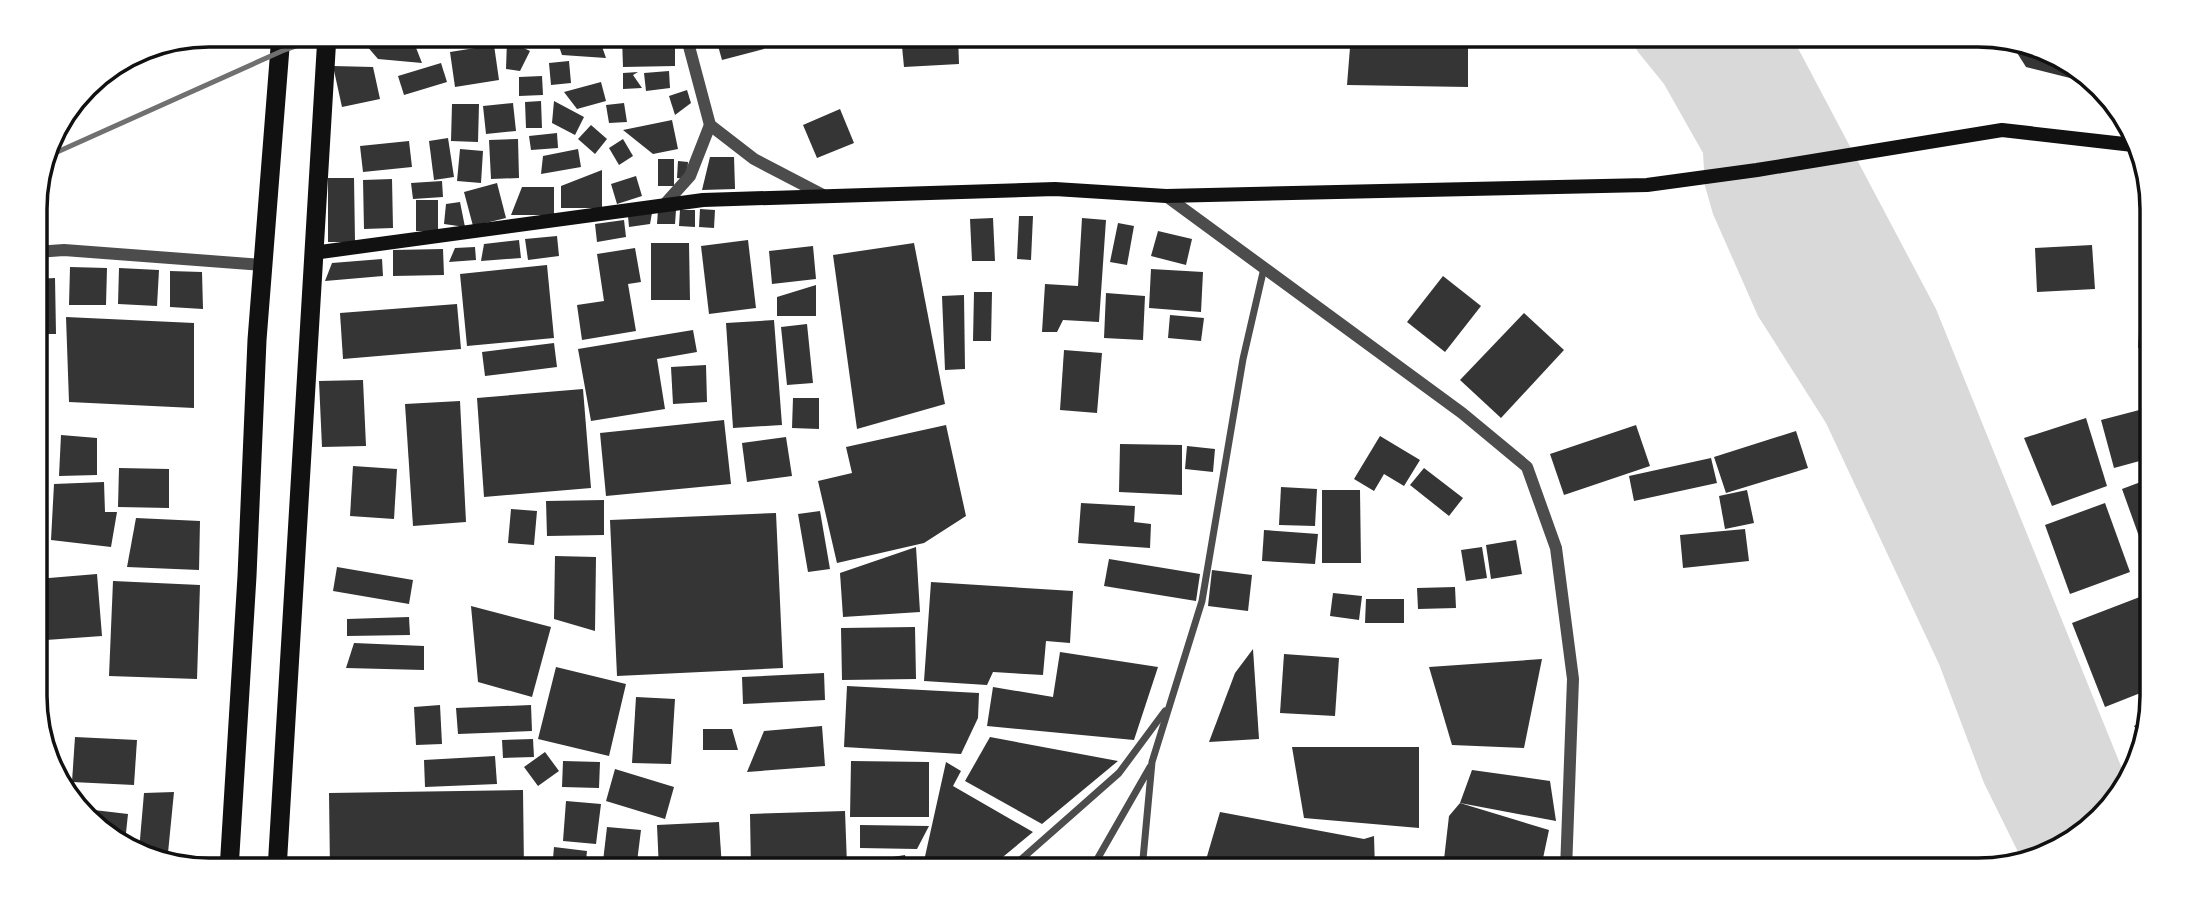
<svg xmlns="http://www.w3.org/2000/svg" width="2187" height="905" font-family="'Roboto Serif',serif">
<rect width="100%" height="100%" fill="#fff"/>
<path fill="#d9d9d9" d="M 1629,35 L 1791,35 L 1936,309 L 2125,776 L 2083,834 L 2021,858 L 1984,783 L 1939,664 L 1826,423 L 1758,316 L 1713,214 L 1705,186 L 1703,153 L 1664,84 L 1638,52 Z"/>
<g fill="#353535">
<path d="M 394,35 L 411,35 L 422,63 L 378,59 L 366,45 Z"/>
<path d="M 555,35 L 598,35 L 606,58 L 562,55 Z"/>
<path d="M 715,35 L 760,35 L 764,49 L 722,60 Z"/>
<path d="M 788,35 L 837,35 L 837,36 L 791,48 Z"/>
<path d="M 907,35 L 958,35 L 959,64 L 904,67 L 901,36 Z"/>
<path d="M 1351,35 L 1468,35 L 1468,87 L 1347,85 Z"/>
<path d="M 675,37 L 675,66 L 623,67 L 622,38 Z"/>
<path d="M 507,40 L 530,51 L 520,71 L 506,69 Z"/>
<path d="M 2009,40 L 2034,44 L 2086,82 L 2026,67 Z"/>
<path d="M 494,45 L 499,80 L 455,87 L 450,52 Z"/>
<path d="M 569,61 L 571,83 L 551,85 L 549,63 Z"/>
<path d="M 441,63 L 447,82 L 404,95 L 398,76 Z"/>
<path d="M 333,66 L 373,67 L 380,99 L 342,107 Z"/>
<path d="M 669,71 L 670,88 L 646,91 L 644,73 Z"/>
<path d="M 638,72 L 633,75 L 642,88 L 623,89 L 623,73 Z"/>
<path d="M 542,76 L 543,95 L 519,96 L 519,77 Z"/>
<path d="M 601,82 L 606,101 L 577,109 L 564,92 Z"/>
<path d="M 687,90 L 691,103 L 675,115 L 669,96 Z"/>
<path d="M 541,101 L 542,128 L 526,128 L 525,102 Z"/>
<path d="M 554,101 L 584,117 L 575,135 L 552,123 Z"/>
<path d="M 513,103 L 516,131 L 486,134 L 483,106 Z"/>
<path d="M 624,103 L 627,122 L 609,123 L 606,105 Z"/>
<path d="M 452,104 L 479,104 L 478,142 L 451,141 Z"/>
<path d="M 840,109 L 854,143 L 817,158 L 803,125 Z"/>
<path d="M 672,120 L 678,149 L 653,154 L 623,130 Z"/>
<path d="M 591,125 L 607,139 L 595,154 L 578,139 Z"/>
<path d="M 557,133 L 558,148 L 531,150 L 529,136 Z"/>
<path d="M 448,138 L 454,177 L 434,180 L 429,141 Z"/>
<path d="M 518,139 L 519,178 L 491,179 L 489,140 Z"/>
<path d="M 623,139 L 633,156 L 619,165 L 609,148 Z"/>
<path d="M 409,141 L 412,167 L 363,172 L 360,146 Z"/>
<path d="M 460,149 L 483,151 L 481,183 L 457,181 Z"/>
<path d="M 578,149 L 581,167 L 541,174 L 543,156 Z"/>
<path d="M 710,157 L 734,157 L 735,189 L 702,190 Z"/>
<rect x="658" y="159" width="16" height="27"/>
<path d="M 678,161 L 688,162 L 687,179 L 677,178 Z"/>
<path d="M 602,170 L 602,208 L 561,208 L 561,186 Z"/>
<path d="M 636,176 L 642,196 L 617,204 L 611,184 Z"/>
<path d="M 328,178 L 354,178 L 355,242 L 328,242 Z"/>
<path d="M 392,179 L 393,228 L 364,229 L 363,180 Z"/>
<path d="M 442,181 L 443,197 L 413,199 L 411,183 Z"/>
<path d="M 497,183 L 506,218 L 473,226 L 464,192 Z"/>
<path d="M 522,187 L 554,187 L 554,215 L 511,215 Z"/>
<rect x="416" y="200" width="22" height="31"/>
<path d="M 460,202 L 465,227 L 444,224 L 446,204 Z"/>
<path d="M 700,209 L 715,210 L 714,228 L 699,227 Z"/>
<path d="M 658,210 L 676,210 L 675,224 L 657,224 Z"/>
<path d="M 680,210 L 695,210 L 695,227 L 679,226 Z"/>
<path d="M 652,213 L 650,224 L 629,227 L 628,216 Z"/>
<path d="M 1019,216 L 1033,216 L 1031,260 L 1017,259 Z"/>
<path d="M 993,218 L 995,261 L 972,261 L 970,219 Z"/>
<path d="M 1082,218 L 1106,220 L 1099,322 L 1063,320 L 1057,332 L 1042,332 L 1045,284 L 1078,286 Z"/>
<path d="M 624,220 L 626,237 L 597,242 L 595,224 Z"/>
<path d="M 1118,223 L 1134,226 L 1127,265 L 1110,262 Z"/>
<path d="M 1158,231 L 1192,239 L 1186,265 L 1151,256 Z"/>
<path d="M 2145,234 L 2150,235 L 2148,348 L 2138,348 Z"/>
<path d="M 557,236 L 559,256 L 528,260 L 525,239 Z"/>
<path d="M 519,240 L 521,258 L 481,261 L 484,244 Z"/>
<path d="M 748,240 L 756,308 L 709,314 L 701,246 Z"/>
<path d="M 651,243 L 689,243 L 690,300 L 651,300 Z"/>
<path d="M 914,243 L 945,404 L 857,429 L 833,255 Z"/>
<path d="M 2092,245 L 2095,289 L 2037,292 L 2035,248 Z"/>
<path d="M 813,246 L 816,279 L 772,284 L 769,251 Z"/>
<path d="M 475,247 L 476,260 L 449,262 L 455,248 Z"/>
<path d="M 635,248 L 641,282 L 628,284 L 636,331 L 582,340 L 577,305 L 604,301 L 597,254 Z"/>
<path d="M 443,249 L 444,275 L 393,276 L 393,250 Z"/>
<path d="M 382,259 L 383,276 L 325,281 L 332,263 Z"/>
<path d="M 547,265 L 554,338 L 467,346 L 460,274 Z"/>
<path d="M 70,267 L 107,268 L 106,305 L 69,305 Z"/>
<path d="M 119,268 L 159,270 L 157,306 L 118,304 Z"/>
<path d="M 1151,269 L 1203,272 L 1201,312 L 1149,308 Z"/>
<path d="M 170,271 L 202,272 L 203,309 L 170,307 Z"/>
<path d="M 1443,276 L 1481,306 L 1445,352 L 1407,322 Z"/>
<path d="M 55,278 L 56,334 L 36,334 L 36,279 Z"/>
<path d="M 816,285 L 816,316 L 777,316 L 777,297 Z"/>
<path d="M 974,292 L 992,292 L 991,341 L 973,341 Z"/>
<path d="M 1106,293 L 1145,296 L 1143,340 L 1104,338 Z"/>
<path d="M 964,295 L 965,369 L 945,370 L 942,296 Z"/>
<path d="M 457,304 L 461,349 L 343,359 L 340,313 Z"/>
<path d="M 1524,313 L 1564,350 L 1501,418 L 1460,380 Z"/>
<path d="M 1170,315 L 1204,318 L 1201,341 L 1168,338 Z"/>
<path d="M 66,317 L 194,323 L 194,408 L 69,402 Z"/>
<path d="M 774,320 L 782,425 L 733,428 L 726,323 Z"/>
<path d="M 807,324 L 813,383 L 787,385 L 781,327 Z"/>
<path d="M 693,330 L 697,352 L 657,359 L 665,409 L 591,421 L 578,349 Z"/>
<path d="M 554,343 L 557,367 L 485,376 L 482,352 Z"/>
<path d="M 1064,350 L 1102,353 L 1097,413 L 1060,410 Z"/>
<path d="M 706,365 L 707,402 L 673,404 L 671,367 Z"/>
<path d="M 363,380 L 366,446 L 322,447 L 319,381 Z"/>
<path d="M 583,389 L 591,488 L 484,497 L 477,398 Z"/>
<path d="M 36,391 L 41,391 L 42,476 L 37,476 Z"/>
<path d="M 793,398 L 819,398 L 819,429 L 792,428 Z"/>
<path d="M 460,401 L 466,522 L 413,526 L 405,404 Z"/>
<path d="M 2147,408 L 2147,459 L 2114,468 L 2101,420 Z"/>
<path d="M 2086,418 L 2107,486 L 2052,506 L 2024,438 Z"/>
<path d="M 724,420 L 731,484 L 606,496 L 600,433 Z"/>
<path d="M 946,425 L 966,516 L 924,543 L 837,563 L 818,481 L 852,473 L 846,447 Z"/>
<path d="M 1636,425 L 1650,466 L 1564,495 L 1550,454 Z"/>
<path d="M 1796,431 L 1808,468 L 1726,493 L 1714,457 Z"/>
<path d="M 61,435 L 97,438 L 97,475 L 59,476 Z"/>
<path d="M 1380,436 L 1420,460 L 1404,486 L 1384,474 L 1374,491 L 1354,479 Z"/>
<path d="M 786,437 L 792,476 L 747,482 L 742,443 Z"/>
<path d="M 1120,444 L 1182,445 L 1182,495 L 1119,492 Z"/>
<path d="M 1187,446 L 1215,449 L 1213,472 L 1185,469 Z"/>
<path d="M 1711,458 L 1717,483 L 1634,501 L 1629,476 Z"/>
<path d="M 353,466 L 397,469 L 394,519 L 350,516 Z"/>
<path d="M 119,468 L 169,469 L 169,508 L 118,507 Z"/>
<path d="M 1424,468 L 1463,498 L 1449,516 L 1410,485 Z"/>
<path d="M 2146,480 L 2145,553 L 2122,489 Z"/>
<path d="M 104,482 L 105,512 L 117,512 L 111,547 L 51,540 L 54,484 Z"/>
<path d="M 1281,487 L 1317,489 L 1315,526 L 1279,525 Z"/>
<path d="M 1322,490 L 1360,490 L 1361,563 L 1322,563 Z"/>
<path d="M 1747,490 L 1754,523 L 1725,529 L 1719,496 Z"/>
<path d="M 604,500 L 604,535 L 547,536 L 546,501 Z"/>
<path d="M 1081,503 L 1135,506 L 1134,522 L 1151,524 L 1150,548 L 1078,543 Z"/>
<path d="M 2105,503 L 2130,572 L 2070,594 L 2045,525 Z"/>
<path d="M 511,509 L 537,511 L 534,545 L 508,543 Z"/>
<path d="M 820,511 L 830,569 L 808,572 L 798,514 Z"/>
<path d="M 776,513 L 783,668 L 617,676 L 610,520 Z"/>
<path d="M 136,518 L 200,521 L 199,570 L 127,567 Z"/>
<path d="M 1745,529 L 1749,561 L 1683,568 L 1680,535 Z"/>
<path d="M 1264,530 L 1318,534 L 1315,564 L 1262,561 Z"/>
<path d="M 1516,540 L 1522,574 L 1491,579 L 1486,545 Z"/>
<path d="M 916,547 L 920,612 L 843,617 L 840,573 Z"/>
<path d="M 1482,547 L 1487,578 L 1466,581 L 1461,550 Z"/>
<path d="M 555,556 L 596,557 L 595,631 L 554,619 Z"/>
<path d="M 1109,559 L 1200,574 L 1196,601 L 1104,586 Z"/>
<path d="M 337,567 L 413,580 L 409,604 L 333,591 Z"/>
<path d="M 1212,570 L 1252,575 L 1248,611 L 1208,606 Z"/>
<path d="M 97,574 L 102,636 L 46,640 L 38,627 L 37,579 Z"/>
<path d="M 113,581 L 200,585 L 197,679 L 109,676 Z"/>
<path d="M 931,582 L 1073,591 L 1070,643 L 1046,641 L 1043,675 L 993,672 L 987,685 L 924,681 Z"/>
<path d="M 1455,587 L 1456,608 L 1418,609 L 1417,588 Z"/>
<path d="M 1333,593 L 1362,596 L 1359,620 L 1330,616 Z"/>
<path d="M 2145,595 L 2143,692 L 2105,707 L 2072,623 Z"/>
<path d="M 1366,599 L 1404,599 L 1404,623 L 1365,623 Z"/>
<path d="M 471,606 L 551,627 L 532,697 L 478,682 Z"/>
<path d="M 409,617 L 410,635 L 347,636 L 347,619 Z"/>
<path d="M 915,627 L 916,679 L 842,680 L 841,628 Z"/>
<path d="M 354,643 L 424,646 L 424,670 L 346,668 Z"/>
<path d="M 1253,649 L 1259,739 L 1209,742 L 1235,673 Z"/>
<path d="M 1060,652 L 1158,667 L 1134,740 L 987,726 L 993,687 L 1053,697 Z"/>
<path d="M 1284,654 L 1339,658 L 1335,716 L 1280,713 Z"/>
<path d="M 1542,659 L 1524,748 L 1452,745 L 1429,667 Z"/>
<path d="M 556,667 L 626,684 L 609,756 L 538,739 Z"/>
<path d="M 44,670 L 48,713 L 38,714 L 38,671 Z"/>
<path d="M 824,673 L 825,700 L 743,704 L 742,677 Z"/>
<path d="M 847,686 L 979,693 L 978,718 L 961,754 L 844,747 Z"/>
<path d="M 636,697 L 675,699 L 671,764 L 632,763 Z"/>
<path d="M 440,705 L 442,744 L 416,745 L 414,707 Z"/>
<path d="M 531,705 L 532,731 L 458,734 L 456,708 Z"/>
<path d="M 2143,721 L 2143,740 L 2134,726 Z"/>
<path d="M 822,726 L 825,766 L 747,772 L 764,731 Z"/>
<path d="M 703,729 L 732,729 L 738,750 L 703,750 Z"/>
<path d="M 75,737 L 137,740 L 134,785 L 72,782 Z"/>
<path d="M 990,737 L 1118,761 L 1042,824 L 965,781 Z"/>
<path d="M 533,739 L 534,757 L 503,758 L 502,740 Z"/>
<path d="M 1292,747 L 1419,747 L 1419,828 L 1304,818 Z"/>
<path d="M 545,752 L 559,771 L 538,786 L 524,767 Z"/>
<path d="M 495,756 L 497,784 L 425,787 L 424,760 Z"/>
<path d="M 563,761 L 600,762 L 599,788 L 562,787 Z"/>
<path d="M 851,761 L 929,762 L 929,817 L 850,817 Z"/>
<path d="M 946,762 L 961,771 L 953,786 L 1033,832 L 987,870 L 922,870 Z"/>
<path d="M 615,769 L 674,787 L 665,819 L 606,801 Z"/>
<path d="M 1472,770 L 1550,781 L 1556,821 L 1460,803 Z"/>
<path d="M 523,790 L 524,870 L 330,870 L 329,793 Z"/>
<path d="M 174,792 L 167,863 L 153,861 L 139,851 L 144,793 Z"/>
<path d="M 566,801 L 601,804 L 596,844 L 563,841 Z"/>
<path d="M 1460,803 L 1549,830 L 1542,863 L 1443,868 L 1449,816 Z"/>
<path d="M 77,808 L 128,814 L 125,842 L 78,810 Z"/>
<path d="M 845,811 L 847,865 L 751,869 L 750,814 Z"/>
<path d="M 1220,812 L 1364,839 L 1374,836 L 1375,870 L 1203,870 Z"/>
<path d="M 719,822 L 722,869 L 659,870 L 657,825 Z"/>
<path d="M 860,825 L 929,826 L 917,849 L 860,848 Z"/>
<path d="M 607,827 L 641,830 L 636,870 L 602,870 Z"/>
<path d="M 554,847 L 587,851 L 585,870 L 552,870 Z"/>
<path d="M 905,855 L 908,870 L 869,870 L 868,861 Z"/>
</g>
<g fill="none" stroke-linecap="round" stroke-linejoin="round">
<g stroke="#4c4c4c" stroke-width="7">
<path d="M 1009,870 L 1119,773 L 1165,711"/>
<path d="M 1091,870 L 1150,767"/>
<path d="M 1142,870 L 1152,762 L 1202,601 L 1243,359 L 1264,268"/>
</g>
<g stroke="#4c4c4c" stroke-width="12">
<path d="M 686,35 L 710,125"/>
<path d="M 710,125 L 754,159 L 825,196"/>
<path d="M 1166,196 L 1462,413 L 1527,467 L 1556,548 L 1573,679 L 1566,870"/>
<path d="M 664,205 L 690,176 L 710,125"/>
<path d="M 36,252 L 64,250 L 263,265"/>
</g>
<path stroke="#111" stroke-width="14" d="M 313,253 L 703,200 L 1055,189 L 1166,196 L 1647,185 L 1757,170 L 2002,130 L 2133,145"/>
<g stroke="#111" stroke-width="19">
<path d="M 229,870 L 247,576 L 257,340 L 281,35"/>
<path d="M 277,870 L 327,35"/>
</g>
<path stroke="#707070" stroke-width="5" d="M 46,157 L 282,51 L 327,35"/>
</g>
<path d="M0 0H2187V905H0ZM209 47H1978A162 162 0 0 1 2140 209V696A162 162 0 0 1 1978 858H209A162 162 0 0 1 47 696V209A162 162 0 0 1 209 47Z" fill="#fff" fill-rule="evenodd"/>
<path fill="none" stroke="#111" stroke-width="3.5" d="M209 47H1978A162 162 0 0 1 2140 209V696A162 162 0 0 1 1978 858H209A162 162 0 0 1 47 696V209A162 162 0 0 1 209 47Z"/>
</svg>
